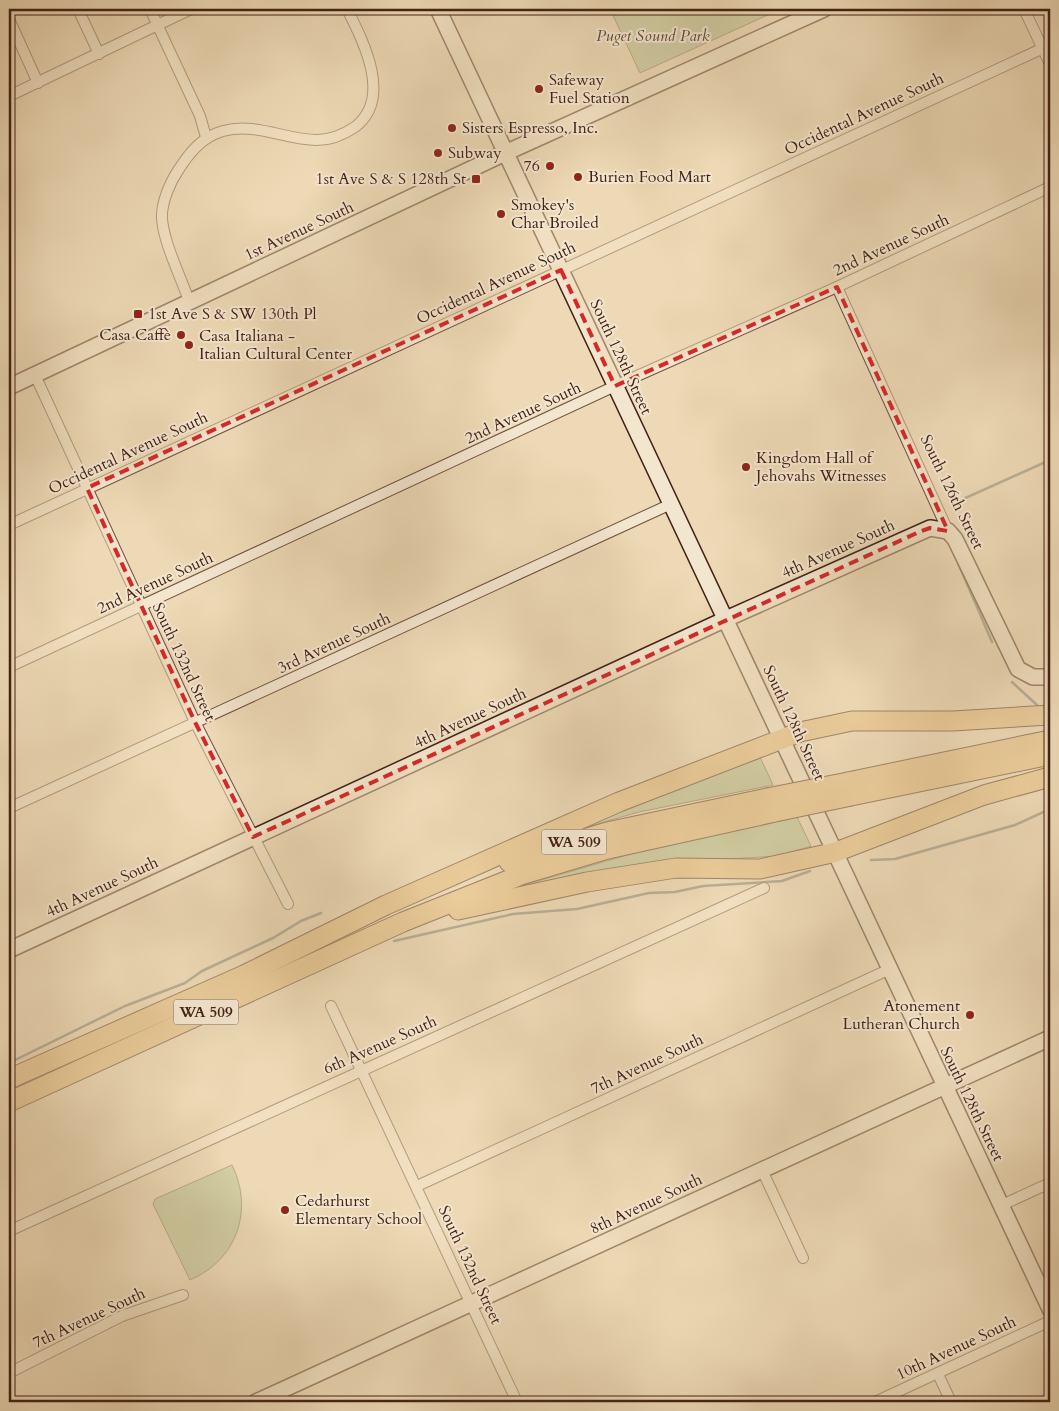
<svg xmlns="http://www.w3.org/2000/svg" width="1059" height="1411" font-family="Cardo,serif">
<rect width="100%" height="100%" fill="#edd9b5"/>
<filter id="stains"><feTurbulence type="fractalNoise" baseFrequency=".004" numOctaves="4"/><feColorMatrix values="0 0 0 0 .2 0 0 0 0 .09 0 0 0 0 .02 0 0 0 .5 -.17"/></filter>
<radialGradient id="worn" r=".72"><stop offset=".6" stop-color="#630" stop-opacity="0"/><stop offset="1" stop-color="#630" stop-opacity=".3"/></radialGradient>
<g fill="#b3c091" stroke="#7b7154">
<path d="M 610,9 L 781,9 L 640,73 Z"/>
<path d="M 760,757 L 773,785 L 639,812 L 569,832 Z"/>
<path d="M 797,817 L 811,846 L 778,856 L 677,862 L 515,890 L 514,888 L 641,851 Z"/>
<path d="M 232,1165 C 254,1210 237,1260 190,1280 L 153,1204 L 155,1199 Z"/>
</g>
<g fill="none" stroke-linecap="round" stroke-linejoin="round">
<g stroke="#777d71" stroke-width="2.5">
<path d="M 952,504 L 1050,460"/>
<path d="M 958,563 L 992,642"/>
<path d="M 1012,682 L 1037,705"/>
<path d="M 871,860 L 895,859 L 1015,825 L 1050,809"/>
<path d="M 394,941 L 513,914 L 577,909 L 649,893 L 675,892 L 703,886 L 782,881 L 810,871"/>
<path d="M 9,1063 L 125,1006 L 185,983 L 202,971 L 273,938 L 301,921 L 321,913"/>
</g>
<g stroke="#6e503e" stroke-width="12">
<g id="street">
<path d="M 78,9 L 99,54"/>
<path d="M 150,9 L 200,116 L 206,137"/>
<path d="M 1024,9 L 1050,64"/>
<path d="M 9,19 L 38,83"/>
<path d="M 9,96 L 191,9"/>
<path d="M 837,287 L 948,531"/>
<path d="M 189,301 C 181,277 164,244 162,219 C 161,203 170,182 179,169 C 190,152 202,137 223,131 C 256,122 285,140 317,140 C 332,140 343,135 355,127 C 393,98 363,41 347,9"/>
<path d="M 35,375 L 195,722 L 288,904"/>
<path d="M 9,525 L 1050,45"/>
<path d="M 9,667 L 628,380 L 837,287 L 1050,187"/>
<path d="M 9,808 L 671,504"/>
<path d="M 331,1006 L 517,1402"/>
<path d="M 762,1170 L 803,1258"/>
<path d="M 417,1186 L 890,969"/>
<path d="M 1002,1205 L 1050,1183"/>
<path d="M 9,1231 L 764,888"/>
<path d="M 9,1373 L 122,1316 L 183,1295"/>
<path d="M 938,1374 L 951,1402"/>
<path d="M 875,1402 L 1050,1321"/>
</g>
</g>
<g stroke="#432216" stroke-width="18">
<g id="secondary">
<path d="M 438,9 L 1050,1309"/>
<path d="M 9,387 L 505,153 L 824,9"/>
<path d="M 9,950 L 726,619 L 930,528 L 948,531 L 955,539 L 1018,669 L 1033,677 L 1050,677"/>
<path d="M 256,1402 L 1050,1038"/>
</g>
</g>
<g stroke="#432216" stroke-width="21">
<g id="highway">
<path d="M 848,782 L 1050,740"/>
<path d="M 851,796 L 1050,755"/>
<path d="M 509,862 L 607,832 L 767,798"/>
<path d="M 458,910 L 587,882 L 676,868 L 760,869 L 836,852 L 984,795 L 1050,777"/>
<path d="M 9,1079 L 244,975 L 386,905 L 619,802 L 800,732 L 852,721 L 953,721 L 1050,715"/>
<path d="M 9,1102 L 403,922 L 521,875 L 608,849 L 775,812"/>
</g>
</g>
<use href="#street" stroke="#f3e6cf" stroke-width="10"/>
<use href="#secondary" stroke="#f3e6cf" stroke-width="15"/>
<use href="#highway" stroke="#e6bc7a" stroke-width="19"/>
<g stroke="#432216" stroke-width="21" stroke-linecap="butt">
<g id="highway-bridge">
<path d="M 767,798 L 848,782"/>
<path d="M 775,812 L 851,796"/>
</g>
</g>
<use href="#highway-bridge" stroke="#e6bc7a" stroke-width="19"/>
</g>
<path d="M0 0H1059V1411H0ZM 561,270 L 615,386 L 837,287 L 948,531 L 930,528 L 919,532 L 253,837 L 195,722 L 87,488 Z" fill="#edd9b5" fill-opacity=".55" fill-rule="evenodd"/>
<path fill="none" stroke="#d62828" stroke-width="4" stroke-dasharray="10 6" stroke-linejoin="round" d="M 561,270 L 615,386 L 837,287 L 948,531 L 930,528 L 919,532 L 253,837 L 195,722 L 87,488 Z"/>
<g fill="#8f2418" stroke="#f3e6cf" stroke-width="2">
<circle cx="539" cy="89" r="5"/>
<circle cx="452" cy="128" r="5"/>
<circle cx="438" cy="153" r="5"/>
<circle cx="550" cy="166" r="5"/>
<circle cx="578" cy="177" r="5"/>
<rect x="471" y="174" width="10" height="10" rx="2.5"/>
<circle cx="501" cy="214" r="5"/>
<rect x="133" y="309" width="10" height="10" rx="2.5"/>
<circle cx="181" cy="335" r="5"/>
<circle cx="189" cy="345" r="5"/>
<circle cx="746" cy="467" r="5"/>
<circle cx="970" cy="1015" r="5"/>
<circle cx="285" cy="1210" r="5"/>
</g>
<g text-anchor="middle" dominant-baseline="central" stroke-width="4" stroke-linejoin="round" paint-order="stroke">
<g fill="#f3e6cf" stroke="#785d4e" stroke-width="1">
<rect x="541.5" y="829.5" width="65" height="25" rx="4"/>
<rect x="173.5" y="999.5" width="65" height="25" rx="4"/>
</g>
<g font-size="15" font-weight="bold" fill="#432216">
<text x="574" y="842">WA 509</text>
<text x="206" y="1012">WA 509</text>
</g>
<g font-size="16" font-style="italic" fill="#5f4a35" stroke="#f3e6cf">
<text x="653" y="36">Puget Sound Park</text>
</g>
<g font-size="16" fill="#432216" stroke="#f3e6cf" text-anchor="start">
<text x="549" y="80">Safeway<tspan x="549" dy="18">Fuel Station</tspan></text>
<text x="462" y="128">Sisters Espresso, Inc.</text>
<text x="448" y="153">Subway</text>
<text x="540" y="166" text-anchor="end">76</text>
<text x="588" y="177">Burien Food Mart</text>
<text x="466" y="179" text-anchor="end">1st Ave S &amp; S 128th St</text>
<text x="511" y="205">Smokey's<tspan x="511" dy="18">Char Broiled</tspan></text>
<text x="148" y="314">1st Ave S &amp; SW 130th Pl</text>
<text x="171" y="335" text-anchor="end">Casa Caffè</text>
<text x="199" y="336">Casa Italiana -<tspan x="199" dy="18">Italian Cultural Center</tspan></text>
<text x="756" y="458">Kingdom Hall of<tspan x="756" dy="18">Jehovahs Witnesses</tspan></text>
<text x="960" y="1006" text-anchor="end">Atonement<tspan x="960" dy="18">Lutheran Church</tspan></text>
<text x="295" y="1201">Cedarhurst<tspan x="295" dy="18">Elementary School</tspan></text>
</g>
<g font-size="16" fill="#432216" stroke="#f3e6cf">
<text transform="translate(864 114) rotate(-25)">Occidental Avenue South</text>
<text transform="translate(299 231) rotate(-25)">1st Avenue South</text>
<text transform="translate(891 245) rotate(-25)">2nd Avenue South</text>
<text transform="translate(496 283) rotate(-25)">Occidental Avenue South</text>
<text transform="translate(621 357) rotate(65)">South 128th Street</text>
<text transform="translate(523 413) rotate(-25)">2nd Avenue South</text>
<text transform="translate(128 453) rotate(-25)">Occidental Avenue South</text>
<text transform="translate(952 492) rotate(64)">South 126th Street</text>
<text transform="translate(838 549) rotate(-24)">4th Avenue South</text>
<text transform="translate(155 583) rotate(-25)">2nd Avenue South</text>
<text transform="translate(334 643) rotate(-25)">3rd Avenue South</text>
<text transform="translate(184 662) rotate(65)">South 132nd Street</text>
<text transform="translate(470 718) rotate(-25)">4th Avenue South</text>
<text transform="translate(794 723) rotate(65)">South 128th Street</text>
<text transform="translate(102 887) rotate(-25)">4th Avenue South</text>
<text transform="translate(380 1045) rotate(-24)">6th Avenue South</text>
<text transform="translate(647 1064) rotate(-25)">7th Avenue South</text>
<text transform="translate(972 1104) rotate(64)">South 128th Street</text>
<text transform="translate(646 1204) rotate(-25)">8th Avenue South</text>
<text transform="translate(470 1265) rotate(65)">South 132nd Street</text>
<text transform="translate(89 1318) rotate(-25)">7th Avenue South</text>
<text transform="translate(956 1348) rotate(-25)">10th Avenue South</text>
</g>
</g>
<rect width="1059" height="1411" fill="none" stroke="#edd9b5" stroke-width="30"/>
<rect x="10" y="10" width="1039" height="1391" fill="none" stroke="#432216" stroke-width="2.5"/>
<rect x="15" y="15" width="1029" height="1381" fill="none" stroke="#432216"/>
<rect width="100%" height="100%" filter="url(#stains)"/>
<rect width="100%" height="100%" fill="url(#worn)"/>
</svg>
